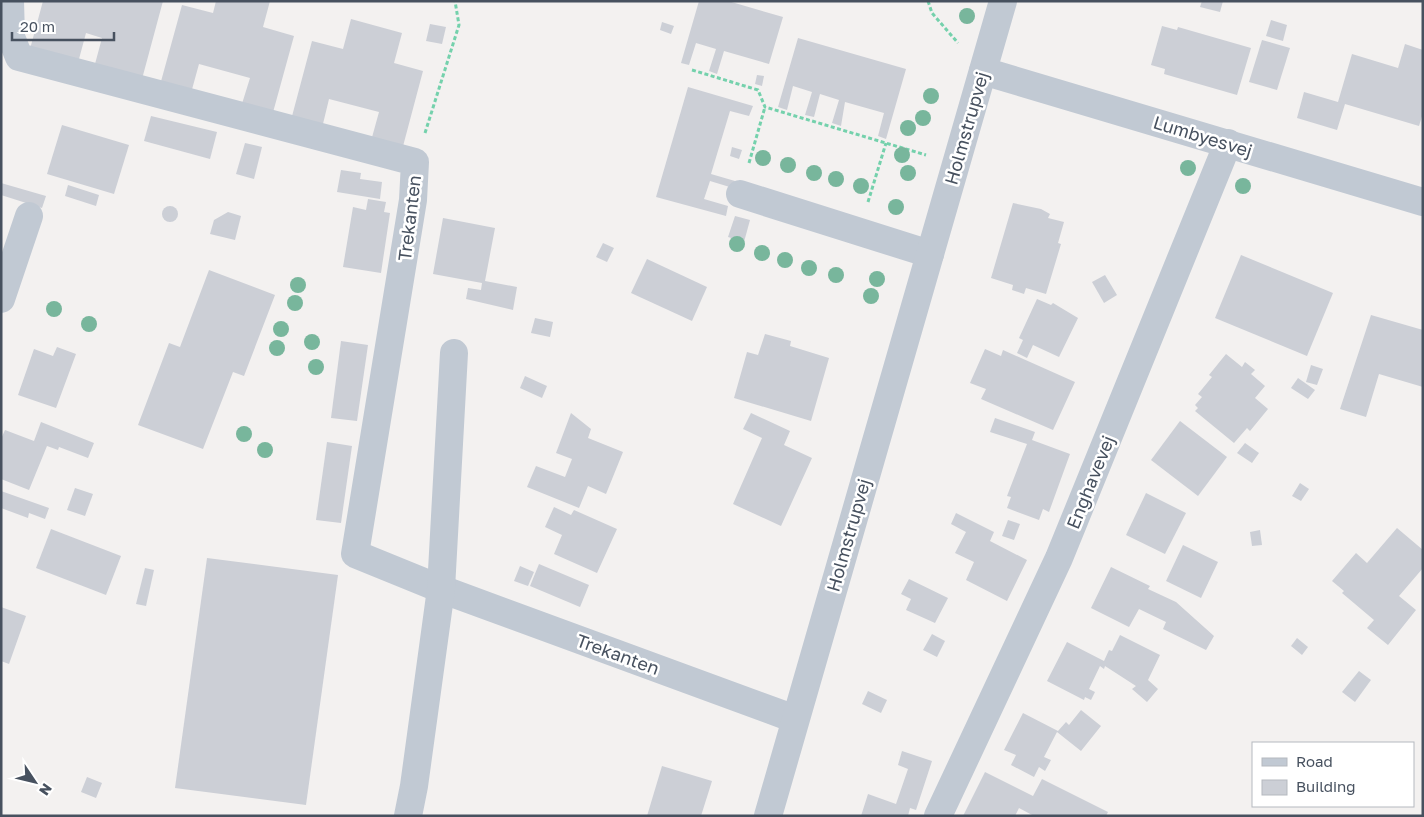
<svg xmlns="http://www.w3.org/2000/svg" width="1424" height="817" font-family="'Golos Text',sans-serif">
<rect width="100%" height="100%" fill="#f3f1f0"/>
<g fill="#cccfd6">
<path d="M 43,1 L 163,1 L 142,79 L 95,64 L 102,38 L 86,33 L 79,59 L 30,49 Z"/>
<path d="M 216,1 L 270,1 L 263,27 L 294,36 L 272,116 L 241,107 L 250,78 L 199,64 L 191,93 L 160,85 L 182,5 L 213,13 Z"/>
<path d="M 699,1 L 728,1 L 783,17 L 769,64 L 724,51 L 717,74 L 709,71 L 716,49 L 696,43 L 689,65 L 681,63 Z"/>
<path d="M 1202,1 L 1223,1 L 1220,12 L 1200,7 Z"/>
<path d="M 351,19 L 402,33 L 394,63 L 423,71 L 402,150 L 371,141 L 379,112 L 329,99 L 322,128 L 291,120 L 312,41 L 343,49 Z"/>
<path d="M 1271,20 L 1287,25 L 1283,41 L 1266,36 Z"/>
<path d="M 662,22 L 674,26 L 671,34 L 660,30 Z"/>
<path d="M 29,24 L 35,27 L 33,33 L 27,31 Z"/>
<path d="M 430,24 L 446,27 L 442,44 L 426,41 Z"/>
<path d="M 1162,26 L 1177,30 L 1178,27 L 1251,48 L 1237,95 L 1164,74 L 1165,69 L 1151,65 Z"/>
<path d="M 798,38 L 906,69 L 886,139 L 878,136 L 884,113 L 845,102 L 841,126 L 832,123 L 839,100 L 820,94 L 814,117 L 805,115 L 812,92 L 793,86 L 787,110 L 778,107 Z"/>
<path d="M 1262,40 L 1290,48 L 1277,90 L 1249,82 Z"/>
<path d="M 1405,44 L 1423,50 L 1423,113 L 1419,126 L 1345,104 L 1337,130 L 1297,118 L 1304,92 L 1338,102 L 1352,54 L 1398,68 Z"/>
<path d="M 757,75 L 764,76 L 762,86 L 755,84 Z"/>
<path d="M 688,87 L 753,106 L 749,116 L 730,111 L 711,174 L 735,181 L 733,188 L 710,181 L 704,199 L 728,206 L 726,216 L 656,197 Z"/>
<path d="M 151,116 L 217,132 L 210,159 L 144,141 Z"/>
<path d="M 62,125 L 129,145 L 114,194 L 47,174 Z"/>
<path d="M 245,143 L 262,147 L 254,179 L 236,174 Z"/>
<path d="M 732,147 L 742,150 L 739,159 L 730,156 Z"/>
<path d="M 341,170 L 361,173 L 360,179 L 382,182 L 380,199 L 337,192 Z"/>
<path d="M 1,183 L 46,196 L 42,208 L 1,195 Z"/>
<path d="M 68,185 L 99,195 L 96,206 L 65,196 Z"/>
<path d="M 368,199 L 386,202 L 384,212 L 390,213 L 381,273 L 343,267 L 353,207 L 366,210 Z"/>
<path d="M 1013,203 L 1041,209 L 1050,214 L 1048,218 L 1064,222 L 1058,243 L 1061,244 L 1046,294 L 1026,288 L 1024,294 L 1012,290 L 1013,285 L 991,278 Z"/>
<circle cx="170" cy="214" r="8"/>
<path d="M 228,212 L 241,216 L 235,240 L 210,234 L 214,220 Z"/>
<path d="M 735,216 L 750,220 L 744,242 L 728,237 Z"/>
<path d="M 443,218 L 495,228 L 485,281 L 517,287 L 513,310 L 466,299 L 468,288 L 481,290 L 482,283 L 433,274 Z"/>
<path d="M 603,243 L 614,248 L 607,262 L 596,257 Z"/>
<path d="M 1241,255 L 1333,293 L 1307,356 L 1215,318 Z"/>
<path d="M 647,259 L 707,287 L 692,321 L 631,293 Z"/>
<path d="M 209,270 L 275,295 L 244,376 L 233,372 L 203,449 L 138,425 L 169,343 L 180,347 Z"/>
<path d="M 1105,275 L 1117,295 L 1104,303 L 1092,282 Z"/>
<path d="M 1037,299 L 1051,305 L 1053,303 L 1078,318 L 1059,357 L 1033,345 L 1027,358 L 1017,353 L 1023,340 L 1019,338 Z"/>
<path d="M 1371,315 L 1423,330 L 1423,387 L 1379,374 L 1366,417 L 1340,409 Z"/>
<path d="M 535,318 L 553,322 L 550,337 L 531,333 Z"/>
<path d="M 765,334 L 791,341 L 790,346 L 829,358 L 811,421 L 734,398 L 747,352 L 758,355 Z"/>
<path d="M 341,341 L 368,345 L 357,421 L 331,418 Z"/>
<path d="M 57,347 L 76,354 L 56,408 L 18,395 L 34,349 L 53,356 Z"/>
<path d="M 985,349 L 1001,356 L 1003,350 L 1075,382 L 1053,430 L 981,399 L 986,389 L 970,383 Z"/>
<path d="M 1226,354 L 1242,367 L 1245,362 L 1255,370 L 1251,374 L 1265,386 L 1255,398 L 1268,409 L 1250,431 L 1247,428 L 1234,443 L 1195,411 L 1198,408 L 1195,405 L 1202,397 L 1198,394 L 1212,377 L 1209,375 Z"/>
<path d="M 1311,365 L 1323,369 L 1317,385 L 1306,382 Z"/>
<path d="M 525,376 L 547,386 L 542,398 L 520,388 Z"/>
<path d="M 1298,378 L 1315,390 L 1308,399 L 1291,388 Z"/>
<path d="M 571,413 L 591,429 L 588,438 L 623,452 L 606,494 L 588,486 L 579,508 L 527,487 L 536,466 L 565,477 L 572,459 L 556,453 Z"/>
<path d="M 751,413 L 790,431 L 784,445 L 812,458 L 781,526 L 733,504 L 762,438 L 743,429 Z"/>
<path d="M 995,418 L 1035,432 L 1032,440 L 1070,454 L 1049,512 L 1043,509 L 1039,520 L 1007,508 L 1011,497 L 1007,496 L 1027,444 L 990,432 Z"/>
<path d="M 1180,421 L 1227,457 L 1198,496 L 1151,460 Z"/>
<path d="M 41,422 L 94,443 L 88,458 L 59,447 L 58,450 L 47,446 L 29,490 L 1,479 L 1,439 L 5,430 L 34,441 Z"/>
<path d="M 327,442 L 352,446 L 341,523 L 316,520 Z"/>
<path d="M 1245,443 L 1259,453 L 1252,463 L 1237,453 Z"/>
<path d="M 1300,483 L 1309,489 L 1301,501 L 1292,496 Z"/>
<path d="M 75,488 L 93,494 L 85,516 L 67,510 Z"/>
<path d="M 1,491 L 49,508 L 45,519 L 29,513 L 28,518 L 1,508 Z"/>
<path d="M 1146,493 L 1186,513 L 1165,554 L 1126,535 Z"/>
<path d="M 554,507 L 571,515 L 574,510 L 617,529 L 597,573 L 554,554 L 562,535 L 545,527 Z"/>
<path d="M 956,513 L 994,532 L 990,541 L 1027,560 L 1007,601 L 966,580 L 974,562 L 955,553 L 966,532 L 951,524 Z"/>
<path d="M 1008,520 L 1020,524 L 1014,540 L 1002,536 Z"/>
<path d="M 1397,528 L 1423,550 L 1423,568 L 1399,596 L 1416,610 L 1388,645 L 1367,628 L 1374,620 L 1342,593 L 1344,591 L 1332,581 L 1356,553 L 1367,563 Z"/>
<path d="M 51,529 L 121,556 L 106,595 L 36,568 Z"/>
<path d="M 1260,530 L 1262,545 L 1252,546 L 1250,532 Z"/>
<path d="M 1183,545 L 1218,562 L 1201,598 L 1166,581 Z"/>
<path d="M 207,558 L 338,575 L 306,805 L 175,788 Z"/>
<path d="M 539,564 L 589,585 L 580,607 L 530,586 Z"/>
<path d="M 520,566 L 534,572 L 528,586 L 514,581 Z"/>
<path d="M 1111,567 L 1150,586 L 1148,589 L 1176,602 L 1214,636 L 1206,650 L 1163,629 L 1166,622 L 1139,609 L 1129,627 L 1091,608 Z"/>
<path d="M 145,568 L 154,570 L 146,606 L 136,604 Z"/>
<path d="M 909,579 L 948,598 L 935,623 L 906,610 L 911,599 L 901,594 Z"/>
<path d="M 1,607 L 26,616 L 9,664 L 1,661 Z"/>
<path d="M 932,634 L 945,641 L 937,657 L 923,650 Z"/>
<path d="M 1120,635 L 1160,655 L 1148,680 L 1158,689 L 1147,702 L 1132,689 L 1136,686 L 1105,666 L 1104,669 L 1100,666 L 1089,689 L 1095,692 L 1091,700 L 1085,697 L 1084,700 L 1047,681 L 1067,642 L 1104,661 L 1109,650 L 1112,651 Z"/>
<path d="M 1297,638 L 1308,647 L 1302,655 L 1291,646 Z"/>
<path d="M 1359,671 L 1371,680 L 1355,702 L 1342,692 Z"/>
<path d="M 868,691 L 887,700 L 881,713 L 862,704 Z"/>
<path d="M 1081,710 L 1101,726 L 1081,751 L 1057,732 L 1044,757 L 1051,760 L 1045,771 L 1039,767 L 1034,777 L 1011,765 L 1016,755 L 1004,750 L 1023,713 L 1058,731 L 1066,722 L 1069,725 Z"/>
<path d="M 902,751 L 932,761 L 916,810 L 910,808 L 908,816 L 861,816 L 868,794 L 896,804 L 908,769 L 898,765 Z"/>
<path d="M 662,766 L 712,781 L 701,816 L 647,816 Z"/>
<path d="M 985,772 L 1033,796 L 1042,779 L 1108,812 L 1106,816 L 1034,816 L 1019,808 L 1015,816 L 963,816 Z"/>
<path d="M 87,777 L 102,783 L 96,798 L 81,792 Z"/>
</g>
<g fill="none" stroke-linecap="round" stroke-linejoin="round">
<g stroke="#74d1ac" stroke-width="3" stroke-dasharray="4 2.5" stroke-linecap="butt">
<path d="M 928,1 L 932,13 L 958,43"/>
<path d="M 692,70 L 758,90 L 765,107 L 926,155"/>
<path d="M 425,133 L 459,25 L 455,1"/>
<path d="M 749,163 L 765,107"/>
<path d="M 868,202 L 886,143"/>
</g>
<g stroke="#c1c9d3" stroke-width="28">
<path d="M 10,1 L 11,37 L 19,57 L 415,162 L 413,200 L 355,554 L 441,589 L 795,719"/>
<path d="M 983,71 L 1423,202"/>
<path d="M 740,194 L 930,254"/>
<path d="M 1,299 L 29,216"/>
<path d="M 408,816 L 414,786 L 441,589 L 454,353"/>
<path d="M 938,816 L 1059,558 L 1228,143"/>
</g>
<path stroke="#c1c9d3" stroke-width="28" d="M 768,816 L 1003,1"/>
</g>
<g fill="#78b69c">
<circle cx="967" cy="16" r="8"/>
<circle cx="931" cy="96" r="8"/>
<circle cx="923" cy="118" r="8"/>
<circle cx="908" cy="128" r="8"/>
<circle cx="902" cy="155" r="8"/>
<circle cx="763" cy="158" r="8"/>
<circle cx="788" cy="165" r="8"/>
<circle cx="1188" cy="168" r="8"/>
<circle cx="814" cy="173" r="8"/>
<circle cx="908" cy="173" r="8"/>
<circle cx="836" cy="179" r="8"/>
<circle cx="861" cy="186" r="8"/>
<circle cx="1243" cy="186" r="8"/>
<circle cx="896" cy="207" r="8"/>
<circle cx="737" cy="244" r="8"/>
<circle cx="762" cy="253" r="8"/>
<circle cx="785" cy="260" r="8"/>
<circle cx="809" cy="268" r="8"/>
<circle cx="836" cy="275" r="8"/>
<circle cx="877" cy="279" r="8"/>
<circle cx="298" cy="285" r="8"/>
<circle cx="871" cy="296" r="8"/>
<circle cx="295" cy="303" r="8"/>
<circle cx="54" cy="309" r="8"/>
<circle cx="89" cy="324" r="8"/>
<circle cx="281" cy="329" r="8"/>
<circle cx="312" cy="342" r="8"/>
<circle cx="277" cy="348" r="8"/>
<circle cx="316" cy="367" r="8"/>
<circle cx="244" cy="434" r="8"/>
<circle cx="265" cy="450" r="8"/>
</g>
<g text-anchor="middle" dominant-baseline="central" stroke-width="5" stroke-linejoin="round" paint-order="stroke">
<g font-size="18" fill="#47515f" stroke="#fff">
<text transform="translate(966 128) rotate(-74)">Holmstrupvej</text>
<text transform="translate(1203 136) rotate(17)">Lumbyesvej</text>
<text transform="translate(409 218) rotate(-83)">Trekanten</text>
<text transform="translate(1090 482) rotate(-68)">Enghavevej</text>
<text transform="translate(848 535) rotate(-74)">Holmstrupvej</text>
<text transform="translate(618 654) rotate(20)">Trekanten</text>
</g>
</g>
<rect width="1424" height="817" fill="none" stroke="#47515f" stroke-width="5"/>
<rect x="1252" y="742" width="162" height="65" fill="#ffffff" stroke="#b5b9bf"/>
<rect x="1262" y="758" width="25" height="8" fill="#c1c9d3" stroke="#b5b9bf"/>
<text x="1296" y="767" font-size="15" fill="#47515f">Road</text>
<rect x="1262" y="780" width="25" height="15" fill="#cccfd6" stroke="#b5b9bf"/>
<text x="1296" y="792" font-size="15" fill="#47515f">Building</text>
<g transform="translate(35 782) rotate(125)" stroke="#ffffff" stroke-width="4" paint-order="stroke">
<path d="M0-4L9 19L0 12L-9 19Z" fill="#47515f"/>
<text y="-8" font-size="14" font-weight="bold" text-anchor="middle" fill="#47515f">N</text>
</g>
<path d="M12 32v8h102v-8" fill="none" stroke="#47515f" stroke-width="2.5"/>
<text x="20" y="32" font-size="15" fill="#47515f" stroke="#ffffff" stroke-width="4" paint-order="stroke">20 m</text>
</svg>
